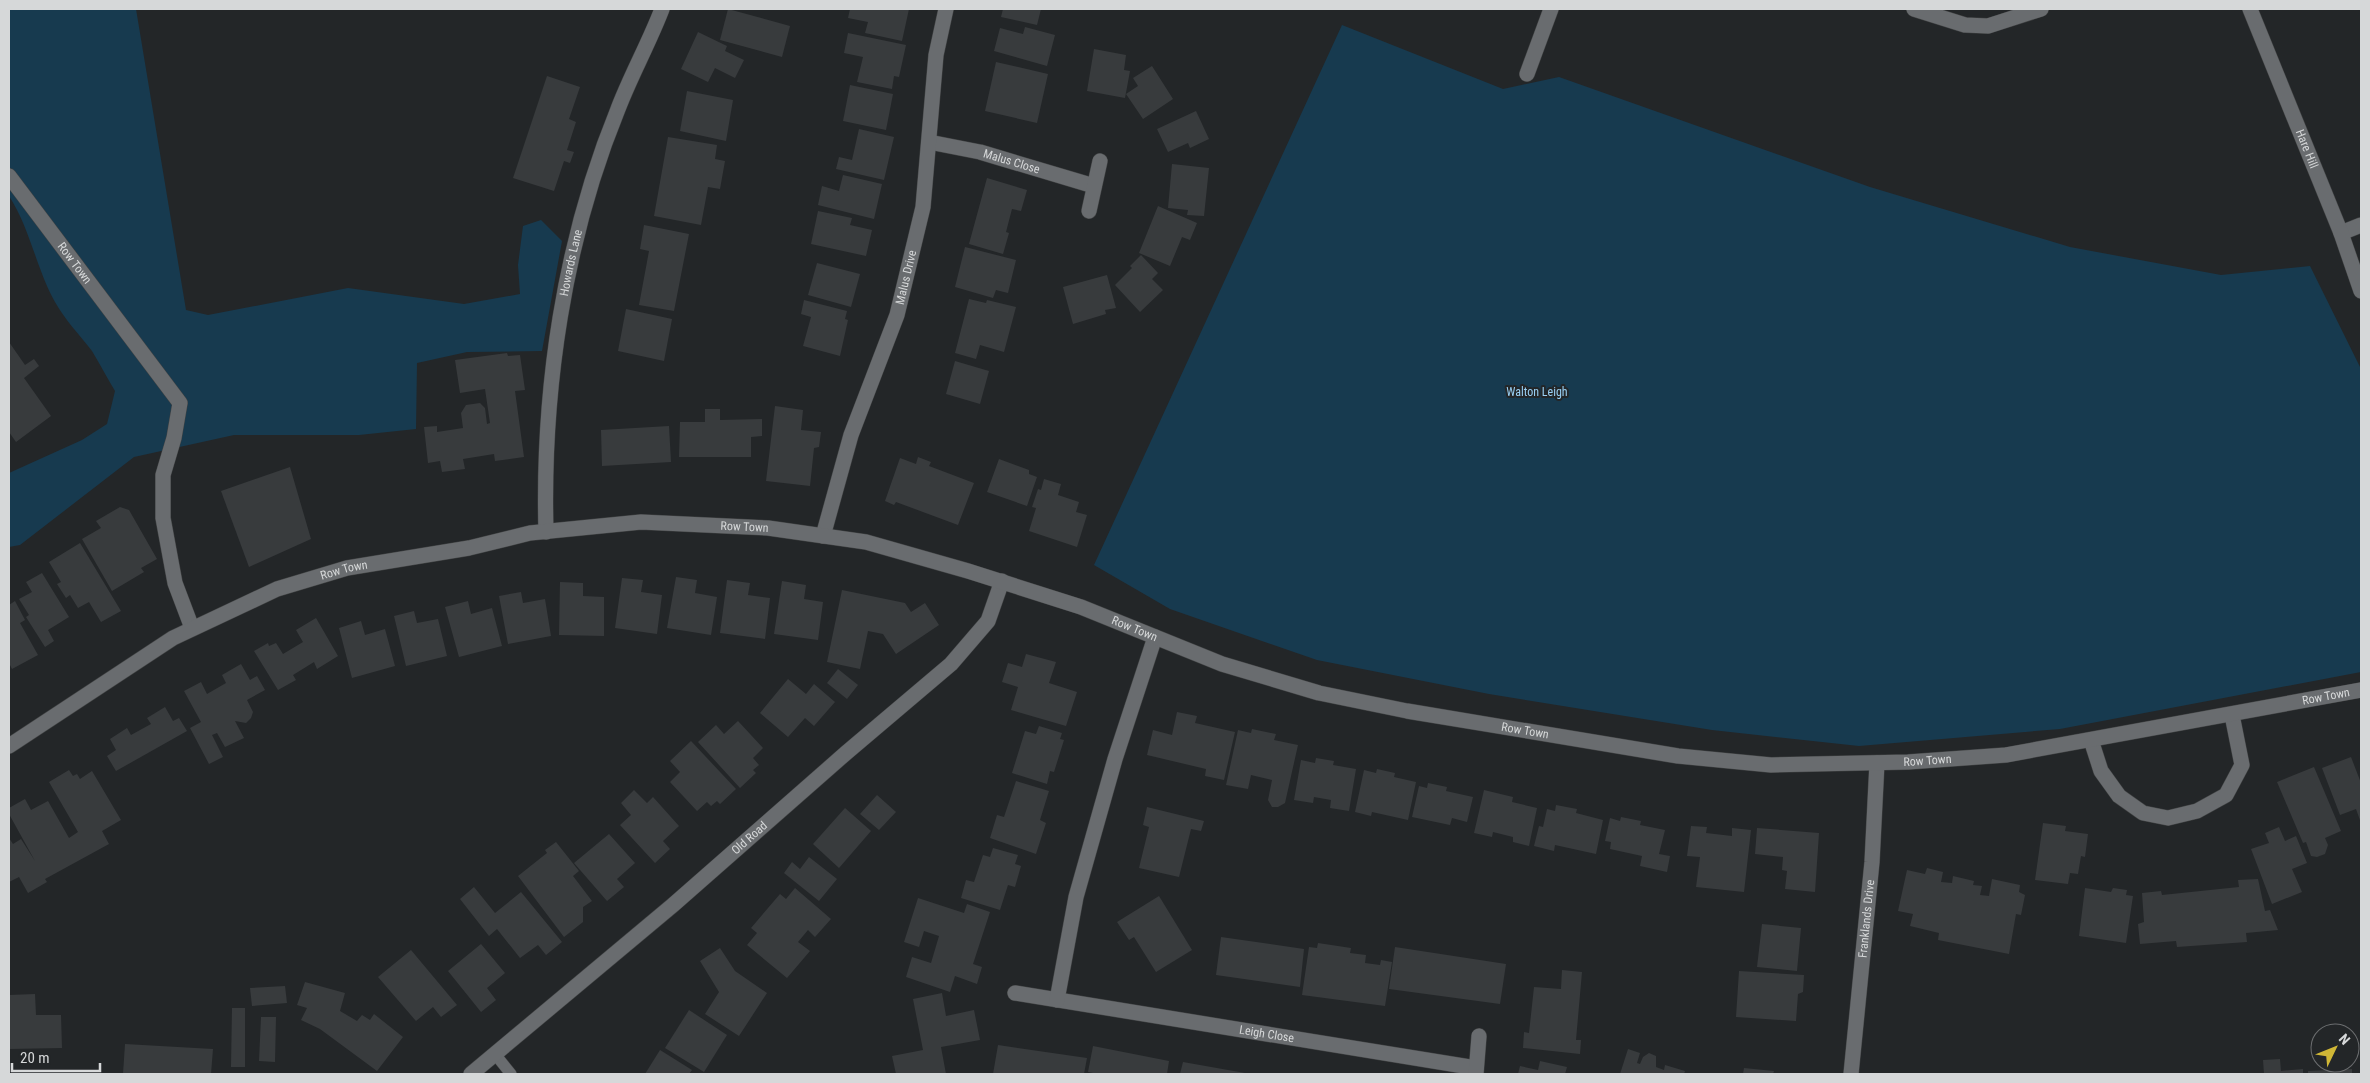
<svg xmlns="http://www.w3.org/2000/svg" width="2370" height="1083" font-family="'Roboto Condensed',sans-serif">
<rect width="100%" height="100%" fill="#232628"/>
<g fill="#173a4f">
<path d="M 9,9 L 136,9 L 186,310 L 208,315 L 348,288 L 464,304 L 520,294 L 518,265 L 523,226 L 541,220 L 562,241 L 542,351 L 467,352 L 417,363 L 416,429 L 359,435 L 234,435 L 134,457 L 20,545 L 9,547 L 9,473 L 82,440 L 107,424 L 115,391 C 107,378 100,364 92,351 C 79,334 65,320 55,302 C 36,268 30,228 9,196 Z"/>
<path d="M 1342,25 L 1503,89 L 1559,77 L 1870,187 L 2070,247 L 2221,275 L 2310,266 L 2361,369 L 2361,672 L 2060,729 L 1859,746 L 1712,730 L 1489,694 L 1317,660 L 1170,609 L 1094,565 Z"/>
</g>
<g fill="#383b3d">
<path d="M 728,9 L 790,26 L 782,57 L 720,40 Z"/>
<path d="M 850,9 L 909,9 L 902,41 L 865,33 L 868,22 L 848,18 Z"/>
<path d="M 1003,9 L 1041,9 L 1037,25 L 1001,17 Z"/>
<path d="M 1025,27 L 1055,35 L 1047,66 L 994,51 L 1000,28 L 1023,34 Z"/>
<path d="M 698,32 L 727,46 L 725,51 L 744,60 L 735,78 L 715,68 L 708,82 L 681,69 Z"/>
<path d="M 848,33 L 906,45 L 899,77 L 894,76 L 892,89 L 857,82 L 863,57 L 844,53 Z"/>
<path d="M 1094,49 L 1126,55 L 1124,70 L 1130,71 L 1125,98 L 1087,91 Z"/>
<path d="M 996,62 L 1048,74 L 1037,123 L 985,111 Z"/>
<path d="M 1152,66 L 1173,99 L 1143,119 L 1126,94 L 1138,86 L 1133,78 Z"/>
<path d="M 547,76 L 580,87 L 569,119 L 576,122 L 567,150 L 574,152 L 570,163 L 564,161 L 554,191 L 513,178 Z"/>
<path d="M 850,85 L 893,94 L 886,130 L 843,121 Z"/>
<path d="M 687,91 L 733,100 L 726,141 L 680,131 Z"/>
<path d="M 1196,111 L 1209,139 L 1190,148 L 1188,143 L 1168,152 L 1157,129 Z"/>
<path d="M 859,129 L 894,137 L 884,180 L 836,169 L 839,157 L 852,160 Z"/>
<path d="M 668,137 L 717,145 L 715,159 L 725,161 L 720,189 L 708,187 L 701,225 L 654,216 Z"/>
<path d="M 1172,164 L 1209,168 L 1204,216 L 1187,215 L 1188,210 L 1168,208 Z"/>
<path d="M 843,175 L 882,184 L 874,219 L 818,205 L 822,186 L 839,191 Z"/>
<path d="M 987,178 L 1027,190 L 1021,211 L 1012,209 L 1006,232 L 1009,233 L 1003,254 L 969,244 Z"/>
<path d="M 1158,206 L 1197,223 L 1190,240 L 1182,237 L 1170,266 L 1139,253 Z"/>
<path d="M 818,211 L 852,218 L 850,225 L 872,230 L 866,256 L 811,244 Z"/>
<path d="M 644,225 L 689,234 L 674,311 L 639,305 L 649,251 L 640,249 Z"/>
<path d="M 965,247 L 1016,260 L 1008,293 L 996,290 L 993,298 L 955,287 Z"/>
<path d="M 1141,255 L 1158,273 L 1152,279 L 1163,290 L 1140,312 L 1115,285 L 1132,268 L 1130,266 Z"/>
<path d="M 817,263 L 860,274 L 851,307 L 808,295 Z"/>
<path d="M 1107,275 L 1116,308 L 1105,310 L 1106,314 L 1073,324 L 1063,287 Z"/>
<path d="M 969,299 L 986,303 L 987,300 L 1016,307 L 1004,352 L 980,345 L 976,359 L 955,353 Z"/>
<path d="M 804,300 L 847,311 L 845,319 L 848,320 L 840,356 L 803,346 L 811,317 L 801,314 Z"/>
<path d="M 626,309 L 672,319 L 664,361 L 618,351 Z"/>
<path d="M 9,342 L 25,365 L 34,359 L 39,366 L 24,378 L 51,416 L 16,442 L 9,432 Z"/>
<path d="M 507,353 L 508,356 L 520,355 L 525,390 L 515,391 L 524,457 L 495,461 L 494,454 L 463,459 L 465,469 L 442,472 L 440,461 L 428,463 L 424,427 L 437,426 L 437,432 L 463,428 L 461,413 L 466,405 L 480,403 L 485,408 L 487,424 L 490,423 L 485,389 L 460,393 L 455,360 Z"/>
<path d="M 955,361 L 989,371 L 980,404 L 946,394 Z"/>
<path d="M 775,406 L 803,410 L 801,430 L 821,432 L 819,447 L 814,448 L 810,486 L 766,481 Z"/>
<path d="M 705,409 L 720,409 L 720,420 L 762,419 L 762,436 L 751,437 L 751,457 L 679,457 L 680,422 L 705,422 Z"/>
<path d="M 669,426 L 671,462 L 602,466 L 601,430 Z"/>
<path d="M 918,457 L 931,462 L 929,466 L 974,483 L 958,525 L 896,502 L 894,505 L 885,501 L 900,458 L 916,464 Z"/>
<path d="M 999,459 L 1029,470 L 1029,474 L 1037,477 L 1027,506 L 987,492 Z"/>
<path d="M 290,467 L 311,539 L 249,567 L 221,491 Z"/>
<path d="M 1044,479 L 1061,484 L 1058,495 L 1079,502 L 1076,512 L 1087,515 L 1077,547 L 1029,531 L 1036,508 L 1032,507 L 1038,489 L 1041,490 Z"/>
<path d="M 120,507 L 129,510 L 157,559 L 141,568 L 144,572 L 112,591 L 82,539 L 101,528 L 96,521 Z"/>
<path d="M 80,543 L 121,611 L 101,622 L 89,602 L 78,608 L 70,595 L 66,598 L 57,584 L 61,582 L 49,562 Z"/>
<path d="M 42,573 L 69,617 L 48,630 L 54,641 L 45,647 L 26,617 L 29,615 L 19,599 L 32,592 L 26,582 Z"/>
<path d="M 676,577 L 697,580 L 695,593 L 717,597 L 711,635 L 667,628 Z"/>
<path d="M 622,578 L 643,580 L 641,592 L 662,595 L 657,634 L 615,628 Z"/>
<path d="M 727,580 L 750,583 L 748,595 L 770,598 L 765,639 L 720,633 Z"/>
<path d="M 782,581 L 806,585 L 804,599 L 823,602 L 818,640 L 774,634 Z"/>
<path d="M 560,582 L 583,583 L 583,596 L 604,597 L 604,636 L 559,635 Z"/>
<path d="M 842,590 L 905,603 L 911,612 L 925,603 L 939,625 L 896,654 L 883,634 L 868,631 L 860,669 L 827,662 Z"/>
<path d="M 521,592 L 523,603 L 545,599 L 551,636 L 508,644 L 499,596 Z"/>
<path d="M 15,601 L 25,620 L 20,623 L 38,655 L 12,669 L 9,663 L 9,605 Z"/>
<path d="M 468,601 L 471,614 L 492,608 L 502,646 L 459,657 L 445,607 Z"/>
<path d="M 414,611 L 417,623 L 438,619 L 447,656 L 406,666 L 394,616 Z"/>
<path d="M 316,618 L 338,656 L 317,669 L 314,662 L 293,675 L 296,680 L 278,690 L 254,651 L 268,643 L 269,646 L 276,643 L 283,654 L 303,642 L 296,630 Z"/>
<path d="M 361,621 L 365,635 L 385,629 L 395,666 L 352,678 L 339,628 Z"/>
<path d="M 1026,654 L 1056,662 L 1049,683 L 1077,692 L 1066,726 L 1011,710 L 1018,687 L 1002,682 L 1008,663 L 1022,667 Z"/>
<path d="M 241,664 L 250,680 L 257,676 L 265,690 L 247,700 L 253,712 L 251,718 L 246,723 L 235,721 L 244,738 L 225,747 L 217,733 L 212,735 L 223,757 L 209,764 L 190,728 L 201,722 L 184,691 L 201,682 L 207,694 L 226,683 L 222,675 Z"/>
<path d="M 838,669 L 858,685 L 847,699 L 827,683 Z"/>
<path d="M 788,679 L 806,694 L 814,684 L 835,702 L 814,726 L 805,718 L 788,737 L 760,713 Z"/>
<path d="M 165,707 L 173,721 L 179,718 L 187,731 L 116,771 L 107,756 L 116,750 L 110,739 L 127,728 L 131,735 L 151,724 L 147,718 Z"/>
<path d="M 1177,712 L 1197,716 L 1195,723 L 1235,732 L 1224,780 L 1205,776 L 1206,769 L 1147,755 L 1153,730 L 1172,735 Z"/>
<path d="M 738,721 L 763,748 L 753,758 L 759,765 L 753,770 L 756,773 L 740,788 L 698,742 L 716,725 L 724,734 Z"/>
<path d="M 1039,726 L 1062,733 L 1060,739 L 1064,740 L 1054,772 L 1050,771 L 1047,784 L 1012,773 L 1025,731 L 1036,734 Z"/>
<path d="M 1252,729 L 1276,734 L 1274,740 L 1298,745 L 1285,803 L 1278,807 L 1272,807 L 1268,800 L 1272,780 L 1251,775 L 1248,789 L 1226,785 L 1238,730 L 1251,733 Z"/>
<path d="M 691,741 L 736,789 L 720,804 L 717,801 L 711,806 L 707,802 L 697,811 L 670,782 L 680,772 L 670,761 Z"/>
<path d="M 2351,757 L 2361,783 L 2361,823 L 2356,809 L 2340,815 L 2322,768 Z"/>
<path d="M 1316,758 L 1334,761 L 1333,765 L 1356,769 L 1349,811 L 1330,808 L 1331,800 L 1314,797 L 1313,803 L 1294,800 L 1301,760 L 1315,763 Z"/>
<path d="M 2314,767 L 2341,831 L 2325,838 L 2328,845 L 2325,854 L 2317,857 L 2311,856 L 2306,842 L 2303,843 L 2277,782 Z"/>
<path d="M 1377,769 L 1395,773 L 1394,777 L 1416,782 L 1408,820 L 1372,812 L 1371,816 L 1355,812 L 1364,770 L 1376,773 Z"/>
<path d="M 69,770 L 73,776 L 77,774 L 80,779 L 92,771 L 121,820 L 102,831 L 109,844 L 45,879 L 47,882 L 28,893 L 19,877 L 9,882 L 9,838 L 13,844 L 21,839 L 35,861 L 9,814 L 9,808 L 25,799 L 31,810 L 48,801 L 69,838 L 78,832 L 49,782 Z"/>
<path d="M 1016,781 L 1049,791 L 1040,820 L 1046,823 L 1036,854 L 990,838 L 997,815 L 1004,817 Z"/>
<path d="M 1428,783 L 1447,787 L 1446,791 L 1473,797 L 1467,822 L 1452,818 L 1450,825 L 1412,817 L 1419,786 L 1427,788 Z"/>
<path d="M 634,790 L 647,803 L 653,797 L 679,826 L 663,841 L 670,849 L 655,863 L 620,825 L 631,815 L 621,803 Z"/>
<path d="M 1484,790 L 1513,797 L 1512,802 L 1537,808 L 1529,846 L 1513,842 L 1513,837 L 1493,832 L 1492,837 L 1474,833 Z"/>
<path d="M 877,795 L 896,812 L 879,830 L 860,814 Z"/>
<path d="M 1556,805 L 1577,809 L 1576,813 L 1603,820 L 1596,854 L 1555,845 L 1554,851 L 1534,846 L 1539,826 L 1543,827 L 1547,809 L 1555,811 Z"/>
<path d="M 1147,807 L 1204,821 L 1201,831 L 1191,829 L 1179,877 L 1139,868 L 1149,827 L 1143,825 Z"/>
<path d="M 845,808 L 871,831 L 839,868 L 813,844 Z"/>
<path d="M 1621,817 L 1641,821 L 1640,825 L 1665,830 L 1659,854 L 1670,856 L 1667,872 L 1640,866 L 1642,856 L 1610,849 L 1611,842 L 1605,841 L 1610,818 L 1620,821 Z"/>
<path d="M 2043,823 L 2066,826 L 2065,831 L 2088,834 L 2085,857 L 2081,856 L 2078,874 L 2070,873 L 2068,884 L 2035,880 Z"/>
<path d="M 1691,826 L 1707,827 L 1706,833 L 1732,836 L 1732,828 L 1751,830 L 1744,892 L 1696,887 L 1700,857 L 1687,856 Z"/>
<path d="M 2279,827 L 2285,841 L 2296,836 L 2307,863 L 2292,869 L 2302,892 L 2272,904 L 2251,849 L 2269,843 L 2265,833 Z"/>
<path d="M 1757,828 L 1819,833 L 1815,892 L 1785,889 L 1787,871 L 1782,870 L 1783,857 L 1755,854 Z"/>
<path d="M 609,834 L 635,863 L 617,879 L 624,887 L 607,901 L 574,863 Z"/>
<path d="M 556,842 L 579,871 L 573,876 L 592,901 L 583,907 L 583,922 L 564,937 L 518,876 L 547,853 L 545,850 Z"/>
<path d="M 993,848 L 1018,855 L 1015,864 L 1021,866 L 1015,887 L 1008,885 L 1000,910 L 961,898 L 966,880 L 974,882 L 983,855 L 990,857 Z"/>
<path d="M 809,857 L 837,879 L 819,901 L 784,873 L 792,862 L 800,869 Z"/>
<path d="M 1927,868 L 1943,872 L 1941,882 L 1952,883 L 1953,876 L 1974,881 L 1973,885 L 1982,886 L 1980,895 L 1989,896 L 1992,879 L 2020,885 L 2019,892 L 2025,895 L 2021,915 L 2016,914 L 2009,954 L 1938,940 L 1939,933 L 1910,926 L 1913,914 L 1898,911 L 1907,870 L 1925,874 Z"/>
<path d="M 2258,879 L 2265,911 L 2270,910 L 2278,930 L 2246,933 L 2247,942 L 2177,947 L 2176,941 L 2140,944 L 2138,924 L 2144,922 L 2142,893 L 2161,891 L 2162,895 L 2239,887 L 2238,880 Z"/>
<path d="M 474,887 L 495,913 L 521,892 L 562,942 L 546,955 L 538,945 L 520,958 L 497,929 L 489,936 L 460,899 Z"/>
<path d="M 795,888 L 831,919 L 815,937 L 808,930 L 798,942 L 810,951 L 787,978 L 747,945 L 757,933 L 751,928 L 780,894 L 786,899 Z"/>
<path d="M 2085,888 L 2111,892 L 2113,888 L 2127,890 L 2126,895 L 2133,896 L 2126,943 L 2079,936 Z"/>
<path d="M 1159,896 L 1192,950 L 1156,972 L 1134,937 L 1129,940 L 1117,922 Z"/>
<path d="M 918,898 L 964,913 L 967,904 L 990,912 L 973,964 L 982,967 L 977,984 L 955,976 L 950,992 L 906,977 L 912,957 L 931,963 L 939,936 L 924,931 L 919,947 L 904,942 Z"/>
<path d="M 1762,924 L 1801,928 L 1797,971 L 1757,967 Z"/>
<path d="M 1221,937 L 1304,949 L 1300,987 L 1216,975 Z"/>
<path d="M 1318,943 L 1351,948 L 1350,953 L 1366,955 L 1365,963 L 1380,965 L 1381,960 L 1392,962 L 1385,1006 L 1302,995 L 1309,947 L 1317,948 Z"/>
<path d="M 481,944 L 505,973 L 487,988 L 496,1000 L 481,1012 L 448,971 Z"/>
<path d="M 1395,947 L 1506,964 L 1500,1004 L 1389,989 Z"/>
<path d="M 720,948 L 735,971 L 767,993 L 739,1036 L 705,1014 L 719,992 L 700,961 Z"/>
<path d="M 411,950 L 457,1005 L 441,1017 L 433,1007 L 416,1021 L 378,977 Z"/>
<path d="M 1562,970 L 1582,972 L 1576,1040 L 1581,1040 L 1580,1054 L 1523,1048 L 1524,1032 L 1529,1033 L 1534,987 L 1561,989 Z"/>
<path d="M 1739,971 L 1804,975 L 1803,992 L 1798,994 L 1796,1021 L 1736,1017 Z"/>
<path d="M 305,982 L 345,993 L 340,1011 L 357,1021 L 362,1015 L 370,1020 L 374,1014 L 403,1037 L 377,1071 L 320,1029 L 301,1020 L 307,1008 L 297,1005 Z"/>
<path d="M 285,986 L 287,1003 L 252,1006 L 250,988 Z"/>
<path d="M 942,993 L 946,1016 L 974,1010 L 980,1040 L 941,1047 L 946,1074 L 896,1074 L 892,1056 L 923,1050 L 913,999 Z"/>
<path d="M 35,994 L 36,1015 L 61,1015 L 62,1048 L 9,1049 L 9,995 Z"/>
<path d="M 232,1008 L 245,1008 L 245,1067 L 231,1067 Z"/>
<path d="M 689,1010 L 727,1035 L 704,1072 L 665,1048 Z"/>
<path d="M 261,1017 L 276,1017 L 275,1062 L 259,1061 Z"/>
<path d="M 125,1044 L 213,1049 L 211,1074 L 123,1074 Z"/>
<path d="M 998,1045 L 1087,1058 L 1084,1074 L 993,1074 Z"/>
<path d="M 1093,1046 L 1169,1061 L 1167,1074 L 1098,1074 L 1088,1072 Z"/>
<path d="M 1628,1049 L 1640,1053 L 1637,1063 L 1640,1064 L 1643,1057 L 1649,1053 L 1656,1056 L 1656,1067 L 1664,1070 L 1665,1065 L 1685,1071 L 1684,1074 L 1620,1074 Z"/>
<path d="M 660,1050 L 692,1070 L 689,1074 L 645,1074 Z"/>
<path d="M 2280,1059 L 2281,1071 L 2303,1069 L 2303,1074 L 2264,1074 L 2263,1060 Z"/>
<path d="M 1540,1061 L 1567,1067 L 1565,1074 L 1518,1074 L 1520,1066 L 1538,1070 Z"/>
<path d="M 1183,1062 L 1245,1073 L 1245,1074 L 1180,1074 Z"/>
<path d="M 1744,1068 L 1774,1071 L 1773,1074 L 1743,1074 Z"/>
<path d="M 2352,1069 L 2352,1074 L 2308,1074 L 2308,1071 Z"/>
</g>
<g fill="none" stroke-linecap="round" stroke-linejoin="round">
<g stroke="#414344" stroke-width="12">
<path id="lane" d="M 495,1054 L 511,1074"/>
</g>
<g stroke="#414344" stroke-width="16">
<g id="street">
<path d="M 1914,9 L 1965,25 L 1988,26 L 2041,9"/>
<path d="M 1527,74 L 1551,9"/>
<path id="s1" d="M 929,142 L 980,152 L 1094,186"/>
<path id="s2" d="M 9,176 L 180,403 L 174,438 L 163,475 L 163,518 L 175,583 L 192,628"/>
<path d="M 1089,211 L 1100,161"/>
<path d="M 2341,233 L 2361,225"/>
<path id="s3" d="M 546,532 C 542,390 564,241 618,109 C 631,75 649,43 662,9"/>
<path id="s4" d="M 823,536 L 851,435 L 897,315 L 923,207 L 936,55 L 946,9"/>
<path d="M 2091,740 L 2101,771 L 2119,796 L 2143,813 L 2168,818 L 2197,811 L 2226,795 L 2242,765 L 2232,715"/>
<path id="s5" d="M 1015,993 L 1476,1068"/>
<path d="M 1057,1000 L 1076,897 L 1115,759 L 1155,637"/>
<path id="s6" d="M 471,1074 L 673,905 L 846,753 L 951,664 L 988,621 L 1002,581"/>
<path d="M 1476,1074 L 1479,1036"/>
<path id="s7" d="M 1851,1074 L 1872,862 L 1877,763"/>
</g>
</g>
<g stroke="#414344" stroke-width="16">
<g id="secondary">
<path id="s8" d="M 2250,9 L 2341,233 L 2361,291"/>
<path id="s9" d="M 9,746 L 173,638 L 277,589 L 347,568 L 469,548 L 530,533 L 641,522 L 768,528 L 866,542 L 968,571 L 1081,607 L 1222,664 L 1319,693 L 1407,711 L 1678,756 L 1771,765 L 1908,762 L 2006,755 L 2361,690"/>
</g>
</g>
<use href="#lane" stroke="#696c6f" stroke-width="11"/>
<use href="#street" stroke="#696c6f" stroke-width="15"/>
<use href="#secondary" stroke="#696c6f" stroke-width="15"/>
</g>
<g text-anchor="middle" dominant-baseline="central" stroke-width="4" stroke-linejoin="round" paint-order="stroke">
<g font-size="12" fill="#d6d8d9" stroke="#232628">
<text stroke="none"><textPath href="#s8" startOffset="151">Hare Hill</textPath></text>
<text stroke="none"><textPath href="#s1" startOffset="85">Malus Close</textPath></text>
<text stroke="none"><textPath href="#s2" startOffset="109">Row Town</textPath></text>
<text stroke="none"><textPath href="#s3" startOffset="271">Howards Lane</textPath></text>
<text stroke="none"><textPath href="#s4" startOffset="272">Malus Drive</textPath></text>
<text stroke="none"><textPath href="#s9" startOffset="786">Row Town</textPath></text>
<text stroke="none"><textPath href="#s9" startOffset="381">Row Town</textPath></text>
<text stroke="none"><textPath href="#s9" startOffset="1191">Row Town</textPath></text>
<text stroke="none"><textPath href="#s9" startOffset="2405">Row Town</textPath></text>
<text stroke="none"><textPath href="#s9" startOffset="1596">Row Town</textPath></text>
<text stroke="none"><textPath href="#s9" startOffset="2001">Row Town</textPath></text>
<text stroke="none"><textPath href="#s6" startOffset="365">Old Road</textPath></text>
<text stroke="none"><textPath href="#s7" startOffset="156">Franklands Drive</textPath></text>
<text stroke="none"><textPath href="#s5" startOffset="255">Leigh Close</textPath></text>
</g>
<g font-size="12" fill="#9ad1f5" stroke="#232628">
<text x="1537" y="392">Walton Leigh</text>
</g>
</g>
<rect width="2370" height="1083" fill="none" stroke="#d6d8d9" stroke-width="20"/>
<g transform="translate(2335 1048) rotate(47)"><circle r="24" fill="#232628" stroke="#6b6d6f"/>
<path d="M0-4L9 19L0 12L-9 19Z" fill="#d0b736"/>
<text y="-8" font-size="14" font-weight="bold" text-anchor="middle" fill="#d6d8d9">N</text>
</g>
<path d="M12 1063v8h88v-8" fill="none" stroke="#d6d8d9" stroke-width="2.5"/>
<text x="20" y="1063" font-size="15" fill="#d6d8d9" stroke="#232628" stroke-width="4" paint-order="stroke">20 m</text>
</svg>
